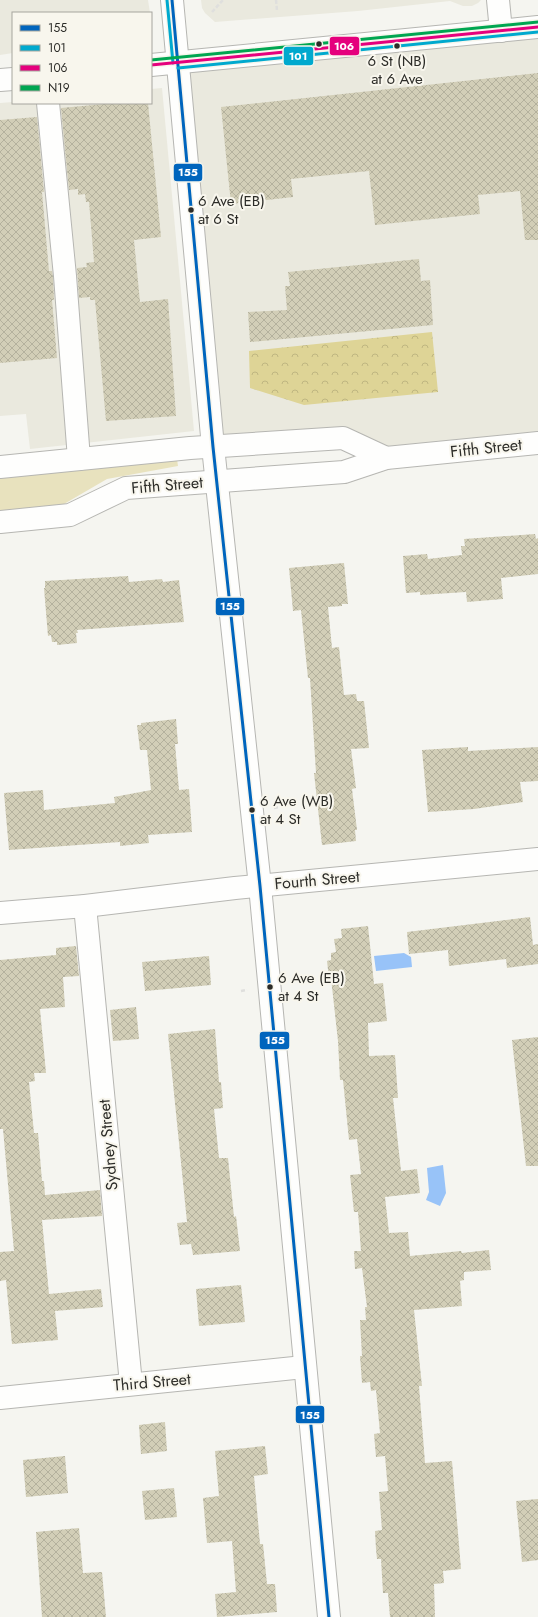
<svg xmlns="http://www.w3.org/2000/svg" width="538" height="1617" font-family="Jost,sans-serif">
<defs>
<pattern id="forest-crowns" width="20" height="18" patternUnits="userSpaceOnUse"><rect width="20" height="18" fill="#ded496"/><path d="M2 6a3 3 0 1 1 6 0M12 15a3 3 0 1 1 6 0" fill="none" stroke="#bfb681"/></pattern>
<pattern id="building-cross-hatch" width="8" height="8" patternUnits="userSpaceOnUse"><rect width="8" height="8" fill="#d2ceb7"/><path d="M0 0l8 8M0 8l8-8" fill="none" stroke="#b4b19d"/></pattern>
</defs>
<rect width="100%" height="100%" fill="#f5f5f0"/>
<g fill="#eae9de">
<path d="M 0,0 L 148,0 L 150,13 L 13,13 L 13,53 L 0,55 Z"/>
<path d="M 201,0 L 481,0 L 478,3 L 472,6 L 463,6 L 450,1 L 358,11 L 215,22 L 205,13 L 202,8 Z"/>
<path d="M 538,27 L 538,443 L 386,458 L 343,438 L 213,447 L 178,63 Z"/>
<path d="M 162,88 L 194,431 L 30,449 L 26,414 L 0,416 L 0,103 L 13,102 L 13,103 L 151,103 L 151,89 Z"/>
</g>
<path fill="#e8e2be" d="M 177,459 L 178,466 L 107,479 L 64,504 L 0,511 L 0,476 Z"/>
<path fill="url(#forest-crowns)" d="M 432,332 L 438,392 L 304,405 L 250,388 L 249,351 Z"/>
<g fill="#98c3f8">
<path d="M 404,953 L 411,957 L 412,967 L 376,971 L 374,956 Z"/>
<path d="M 443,1165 L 446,1193 L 440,1206 L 426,1200 L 429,1192 L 427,1168 Z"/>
</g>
<g fill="url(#building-cross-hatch)">
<path d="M 538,73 L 538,240 L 525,240 L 520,191 L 478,195 L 480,214 L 375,225 L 369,171 L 291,179 L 293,197 L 231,204 L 221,107 Z"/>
<path d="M 115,103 L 148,103 L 161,237 L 134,240 L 140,302 L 168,299 L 176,416 L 106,421 L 95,300 L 90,300 L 90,297 L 79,298 L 77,268 L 87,267 L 86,263 L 94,262 L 89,202 L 86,202 L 85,194 L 78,195 L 78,189 L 69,190 L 61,108 Z"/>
<path d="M 37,117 L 44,192 L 42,192 L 49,271 L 52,271 L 53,277 L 54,300 L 52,300 L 57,358 L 0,363 L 0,120 Z"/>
<path d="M 419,259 L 421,281 L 430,280 L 433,325 L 250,342 L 248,312 L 287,310 L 285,286 L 290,286 L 288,272 Z"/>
<path d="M 535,534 L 536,539 L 538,538 L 538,574 L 501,578 L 503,599 L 467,602 L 466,592 L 420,595 L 420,592 L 406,593 L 403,556 L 427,554 L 428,559 L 462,555 L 461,546 L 465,546 L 464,539 Z"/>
<path d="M 344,563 L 348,604 L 342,604 L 342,606 L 328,607 L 332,648 L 339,647 L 344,695 L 356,694 L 357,701 L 364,701 L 369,748 L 351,749 L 356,788 L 352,789 L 357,830 L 355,830 L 356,841 L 322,845 L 314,773 L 316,773 L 310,678 L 308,678 L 301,610 L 293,611 L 289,568 Z"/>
<path d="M 128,576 L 129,582 L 162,579 L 163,582 L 179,580 L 184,622 L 77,630 L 78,633 L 76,633 L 77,643 L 57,645 L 57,642 L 52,642 L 51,635 L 48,636 L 44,588 L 45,588 L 45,581 Z"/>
<path d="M 176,719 L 178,744 L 175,744 L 179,790 L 189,789 L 192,832 L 148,835 L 149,843 L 120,846 L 120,842 L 9,850 L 4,793 L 43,790 L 44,810 L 115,803 L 114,797 L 151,790 L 147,750 L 140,750 L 137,725 L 141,725 L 141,723 Z"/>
<path d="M 468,747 L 468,751 L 538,747 L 538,781 L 520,782 L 523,802 L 474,809 L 428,812 L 422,750 Z"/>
<path d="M 530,917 L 533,945 L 538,944 L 538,964 L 507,968 L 506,959 L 449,966 L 448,950 L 409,954 L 407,932 Z"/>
<path d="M 368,926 L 374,984 L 383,983 L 387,1021 L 368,1023 L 369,1056 L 395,1055 L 398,1098 L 393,1098 L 401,1171 L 417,1169 L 420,1193 L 385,1197 L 389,1233 L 408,1232 L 410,1256 L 461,1251 L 462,1253 L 489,1250 L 491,1270 L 464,1272 L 464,1280 L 460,1281 L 462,1306 L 414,1310 L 422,1386 L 419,1386 L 425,1463 L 452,1461 L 461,1569 L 443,1571 L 444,1583 L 434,1584 L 435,1617 L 390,1617 L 388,1593 L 383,1593 L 381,1559 L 377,1559 L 376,1549 L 375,1531 L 382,1530 L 379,1492 L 388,1491 L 385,1456 L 376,1457 L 374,1434 L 380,1433 L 376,1390 L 371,1391 L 370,1382 L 362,1383 L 360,1356 L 362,1356 L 360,1320 L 366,1320 L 365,1307 L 367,1307 L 362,1268 L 355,1269 L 354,1251 L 361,1251 L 358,1212 L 354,1212 L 350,1175 L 361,1174 L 357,1139 L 349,1140 L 343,1080 L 340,1080 L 338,1041 L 331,978 L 329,978 L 327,961 L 331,960 L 331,953 L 336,952 L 334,939 L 342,938 L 341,929 Z"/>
<path d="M 76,946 L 79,976 L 63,977 L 65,1007 L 40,1009 L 46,1073 L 34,1073 L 35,1081 L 29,1082 L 34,1133 L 38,1133 L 42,1181 L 44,1181 L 45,1195 L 100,1190 L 102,1216 L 42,1220 L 49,1294 L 101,1289 L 103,1307 L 55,1311 L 58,1340 L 12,1344 L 6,1280 L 0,1281 L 0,1252 L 14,1251 L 3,1129 L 0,1129 L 0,960 L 56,955 L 56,948 Z"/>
<path d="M 209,956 L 211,985 L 145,991 L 142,962 Z"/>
<path d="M 136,1007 L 139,1039 L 113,1041 L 110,1010 Z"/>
<path d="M 215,1029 L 219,1082 L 221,1082 L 223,1108 L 214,1109 L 219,1158 L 228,1158 L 234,1217 L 236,1216 L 240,1251 L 193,1255 L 191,1244 L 180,1245 L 177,1223 L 187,1222 L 168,1034 Z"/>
<path d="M 538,1037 L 538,1166 L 526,1166 L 512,1040 Z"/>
<path d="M 241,1285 L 245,1322 L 199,1326 L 196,1289 Z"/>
<path d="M 165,1422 L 167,1451 L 141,1454 L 139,1425 Z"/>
<path d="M 265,1446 L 268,1474 L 254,1476 L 260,1544 L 263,1544 L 267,1584 L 275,1584 L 277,1612 L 217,1617 L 215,1594 L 236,1592 L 232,1541 L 207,1543 L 203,1498 L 219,1496 L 215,1451 Z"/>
<path d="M 65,1456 L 68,1493 L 26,1497 L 23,1460 Z"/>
<path d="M 174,1488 L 177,1517 L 145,1520 L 142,1491 Z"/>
<path d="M 538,1499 L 538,1560 L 522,1562 L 516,1501 Z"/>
<path d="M 79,1528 L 83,1573 L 102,1572 L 106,1617 L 42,1617 L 36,1532 Z"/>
</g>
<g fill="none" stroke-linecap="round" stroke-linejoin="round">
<g stroke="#b6b6b2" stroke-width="24">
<g id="minor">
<path d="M 172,0 L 213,447 L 260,886 L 329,1617"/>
<path d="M 498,0 L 501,31"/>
<path d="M 151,65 L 538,27"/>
<path d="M 0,80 L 13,79"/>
<path d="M 48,103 L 65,276 L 79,459"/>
<path d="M 0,467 L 190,448 L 343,438 L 386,458"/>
<path d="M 0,522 L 70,515 L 126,488 L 344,472 L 386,458 L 538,443"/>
<path d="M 85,906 L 131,1384"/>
<path d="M 0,913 L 85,906 L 235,888 L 538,859"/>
<path d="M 0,1398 L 304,1367"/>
</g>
</g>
<g stroke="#dfdfdd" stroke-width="2.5" stroke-dasharray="4 2" stroke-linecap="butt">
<path d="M 276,0 L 277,11"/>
<path d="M 212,12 L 223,0"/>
<path d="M 274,808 L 280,807"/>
<path d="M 241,991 L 247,990"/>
</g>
<use href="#minor" stroke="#fefefd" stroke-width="22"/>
<g stroke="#f8f6ed" stroke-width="6">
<path id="bus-1" d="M 172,0 L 213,447 L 260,886 L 329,1617"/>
</g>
<g stroke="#f8f6ed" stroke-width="6">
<g id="bus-2">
<path d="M 167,0 L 173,63"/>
<path d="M 178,68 L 538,32"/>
</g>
</g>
<g stroke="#f8f6ed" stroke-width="6">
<path id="bus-3" d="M 151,65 L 538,27"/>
</g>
<g stroke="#f8f6ed" stroke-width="6">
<path id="bus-4" d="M 151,60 L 538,22"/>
</g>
<use href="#bus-1" stroke="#0065bd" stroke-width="3"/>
<use href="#bus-2" stroke="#00a9ce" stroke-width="3"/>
<use href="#bus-3" stroke="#e5007d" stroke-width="3"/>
<use href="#bus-4" stroke="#00a651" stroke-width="3"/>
</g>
<g fill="#2c2c28" stroke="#f8f6ed" stroke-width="1.5">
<circle cx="319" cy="44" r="3.5"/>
<circle cx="397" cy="46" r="3.5"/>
<circle cx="191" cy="210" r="3.5"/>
<circle cx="252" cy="810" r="3.5"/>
<circle cx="270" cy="987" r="3.5"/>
</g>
<g text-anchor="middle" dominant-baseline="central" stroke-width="4" stroke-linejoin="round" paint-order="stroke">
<g font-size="15" fill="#2c2c28" stroke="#f8f6ed" text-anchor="start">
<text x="397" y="61" text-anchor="middle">6 St (NB)<tspan x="397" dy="18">at 6 Ave</tspan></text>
<text x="198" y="201">6 Ave (EB)<tspan x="198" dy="18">at 6 St</tspan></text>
<text x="260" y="801">6 Ave (WB)<tspan x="260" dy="18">at 4 St</tspan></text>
<text x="278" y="978">6 Ave (EB)<tspan x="278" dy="18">at 4 St</tspan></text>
</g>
<g font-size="16" fill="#2c2c28" stroke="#f8f6ed">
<text transform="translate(486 448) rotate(-6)">Fifth Street</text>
<text transform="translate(167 485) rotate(-5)">Fifth Street</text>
<text transform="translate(317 880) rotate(-5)">Fourth Street</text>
<text transform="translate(108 1145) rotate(-95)">Sydney Street</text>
<text transform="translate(152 1382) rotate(-5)">Third Street</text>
</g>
</g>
<g stroke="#f8f6ed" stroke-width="1.5">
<rect x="329" y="36" width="31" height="20" rx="4" fill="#e5007d"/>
<rect x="283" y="46" width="31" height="20" rx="4" fill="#00a9ce"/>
<rect x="173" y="163" width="30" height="19" rx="4" fill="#0065bd"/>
<rect x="215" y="597" width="30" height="19" rx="4" fill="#0065bd"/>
<rect x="259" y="1031" width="31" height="19" rx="4" fill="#0065bd"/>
<rect x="295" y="1405" width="30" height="19" rx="4" fill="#0065bd"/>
</g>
<g font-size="11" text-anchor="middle" font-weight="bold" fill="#fff">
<text x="344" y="50">106</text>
<text x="298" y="60">101</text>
<text x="188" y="176">155</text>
<text x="230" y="610">155</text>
<text x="275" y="1044">155</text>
<text x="310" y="1419">155</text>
</g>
<rect x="12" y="12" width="140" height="92" fill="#f8f6ed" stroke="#a6a59e"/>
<rect x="20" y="25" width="20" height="6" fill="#0065bd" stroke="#a6a59e"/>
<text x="48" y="32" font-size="12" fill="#2c2c28">155</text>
<rect x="20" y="45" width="20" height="6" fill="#00a9ce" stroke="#a6a59e"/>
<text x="48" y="52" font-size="12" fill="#2c2c28">101</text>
<rect x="20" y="65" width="20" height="6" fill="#e5007d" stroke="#a6a59e"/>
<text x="48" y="72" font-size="12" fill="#2c2c28">106</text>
<rect x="20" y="85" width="20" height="6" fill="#00a651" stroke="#a6a59e"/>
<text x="48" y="92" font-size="12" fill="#2c2c28">N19</text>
</svg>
